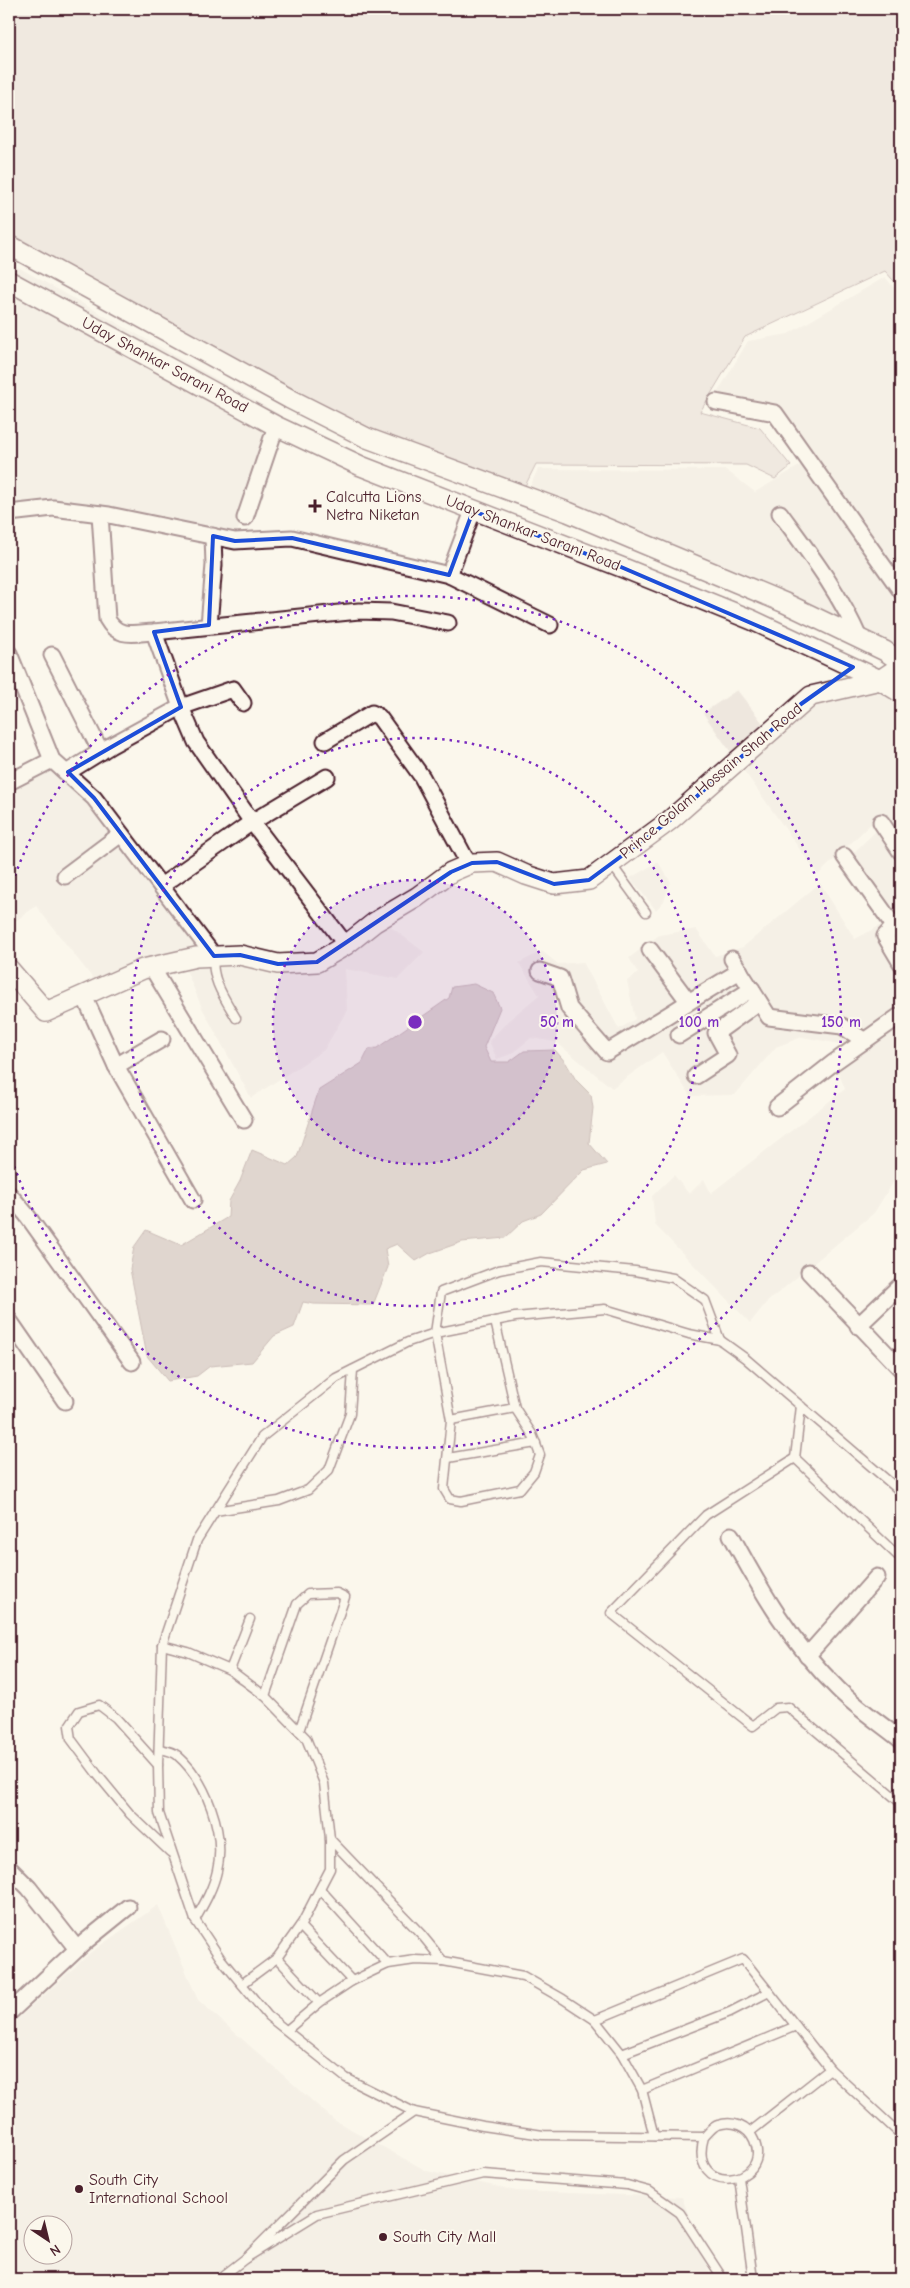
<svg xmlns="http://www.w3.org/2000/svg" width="910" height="2288" font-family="'Comic Neue',sans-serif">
<rect width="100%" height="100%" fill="#fbf7ec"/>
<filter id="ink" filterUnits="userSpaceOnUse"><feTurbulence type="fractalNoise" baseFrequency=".02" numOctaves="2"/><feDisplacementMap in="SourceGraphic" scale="10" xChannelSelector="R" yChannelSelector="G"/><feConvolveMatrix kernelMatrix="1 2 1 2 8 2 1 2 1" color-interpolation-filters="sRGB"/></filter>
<g filter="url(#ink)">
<g fill="#eee7de" fill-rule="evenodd">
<path d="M 9,262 L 279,414 L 235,538 L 9,508 Z"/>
<path d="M 885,277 L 901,296 L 901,666 L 767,603 L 522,504 L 538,469 L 726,470 L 755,492 L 811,459 L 778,408 L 716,395 L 748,341 L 788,334 Z"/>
<path d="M 851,655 L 901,677 L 901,833 L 896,838 L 881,814 L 818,875 L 703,713 L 737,690 L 775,739 L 813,709 Z"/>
<path d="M 52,769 L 71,779 L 207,950 L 98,985 L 36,906 L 9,926 L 9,787 Z"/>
<path d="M 877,830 L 901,844 L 901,1008 L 845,1045 L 802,1037 L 776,1047 L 735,1095 L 690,1096 L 662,1052 L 612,1088 L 556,1042 L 531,1038 L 511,1054 L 497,1059 L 489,1041 L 509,1020 L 539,995 L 519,963 L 542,951 L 558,964 L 583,962 L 619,1029 L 635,1019 L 627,981 L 638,973 L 629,958 L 659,935 L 696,929 L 715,956 L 743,947 L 820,883 L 855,939 L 894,918 L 852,854 Z"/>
<path d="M 658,862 L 671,882 L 664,901 L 656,910 L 630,878 Z"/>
<path d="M 387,924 L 424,952 L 398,979 L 345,969 L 347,1010 L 324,1050 L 251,1098 L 202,1008 L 184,965 L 209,962 L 318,969 Z"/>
<path d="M 901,1022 L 901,1147 L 897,1146 L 899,1173 L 874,1213 L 766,1303 L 750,1323 L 655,1225 L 652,1196 L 674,1175 L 689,1194 L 704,1179 L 711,1193 L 845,1089 L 837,1069 Z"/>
<path d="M 158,1905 L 198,2000 L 334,2120 L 427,2171 L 517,2191 L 682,2197 L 712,2279 L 9,2279 L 9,2027 L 91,1952 ZM 32,2226 L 62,2226 L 62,2256 L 32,2256 Z"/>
</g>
<path fill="#e2d7d0" stroke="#967b7e" d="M 9,9 L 901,9 L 901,289 L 885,271 L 745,337 L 700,412 L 760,428 L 791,466 L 775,479 L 746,465 L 536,464 L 518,500 L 377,452 L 9,247 Z"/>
<path fill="#bfadaa" stroke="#907477" d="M 474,984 L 493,993 L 500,1008 L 484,1047 L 491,1062 L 509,1062 L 524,1051 L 555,1050 L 566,1063 L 576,1080 L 591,1095 L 593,1108 L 589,1143 L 607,1164 L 584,1170 L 541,1214 L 523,1221 L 505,1238 L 462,1242 L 430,1253 L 416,1261 L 397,1244 L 385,1249 L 388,1267 L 373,1305 L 314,1304 L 303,1302 L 294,1327 L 274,1336 L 252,1362 L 210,1366 L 197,1376 L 168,1381 L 147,1356 L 130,1269 L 134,1247 L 146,1230 L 181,1245 L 228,1217 L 229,1201 L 240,1181 L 252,1150 L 288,1165 L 297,1157 L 319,1090 L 362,1063 L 369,1049 L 377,1048 L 449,998 L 452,987 Z"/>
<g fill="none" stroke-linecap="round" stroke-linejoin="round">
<g stroke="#4a1f2b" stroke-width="11">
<g id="service">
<path d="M 612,865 L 646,912"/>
<path d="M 214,956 C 210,978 225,999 236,1018"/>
<path d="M 495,1321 L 515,1408 L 532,1434 L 540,1455 L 534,1472 L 520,1489 L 461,1501 L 450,1499 L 444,1489 L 451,1420 L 435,1333 L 441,1292 L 499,1270 L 541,1262 L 635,1271 L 673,1278 L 705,1300 L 720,1340"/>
<path d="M 451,1420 L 515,1408"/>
<path d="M 448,1458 L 536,1443"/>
<path d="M 795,1458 L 801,1406"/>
<path d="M 215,1511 L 279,1501 L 308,1490 L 329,1470 L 350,1414 L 353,1370"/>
<path d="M 901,1555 L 897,1555 L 795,1458 L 706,1515 L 611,1613 L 753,1726 L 776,1708 L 788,1707 L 901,1803"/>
<path d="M 162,1645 L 188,1652 L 230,1670 L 265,1696 L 306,1738 L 324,1783 L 330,1839 L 330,1869 L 302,1923 L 277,1958 L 242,1984"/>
<path d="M 230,1670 L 250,1619"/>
<path d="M 265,1696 L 297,1604 L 308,1594 L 337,1593 L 345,1597 L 299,1731"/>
<path d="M 159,1749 C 164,1750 172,1751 177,1755 C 206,1780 226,1833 217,1871 C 213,1889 204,1904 195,1920"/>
<path d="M 158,1765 L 116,1718 L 99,1705 L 79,1711 L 69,1726 L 71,1739 L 97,1774 L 130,1814 L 170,1852"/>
<path d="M 330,1839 L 421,1934 L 443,1961 L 523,1976 L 563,1999 L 595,2020 L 622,2054 L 642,2090 L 654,2136"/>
<path d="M 320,1889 L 388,1964"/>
<path d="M 300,1926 L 352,1981"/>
<path d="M 277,1958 L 319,2003"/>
<path d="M 595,2020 L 743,1959 L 830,2069"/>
<path d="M 287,2030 L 319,2003 L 352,1981 L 388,1964 L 415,1960 L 443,1961"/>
<path d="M 622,2054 L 730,2012 L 769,1992"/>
<path d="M 642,2090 L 796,2026"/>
<path d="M 750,2132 L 830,2069 L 901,2135"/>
<path d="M 704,2137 C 686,2198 774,2186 754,2140 C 748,2126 733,2120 718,2125 C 713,2126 708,2133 704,2137 L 543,2135 L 483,2126 L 414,2112 L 346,2078 L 268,2016 L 221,1959 L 195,1920 L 159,1813 L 158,1765 L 162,1645 L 197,1540 L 262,1437 L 336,1378 L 408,1342 L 435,1333 L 515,1317 L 605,1309 L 689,1334 L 720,1340 L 745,1358 L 901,1492"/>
<path d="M 739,2178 L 753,2279"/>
<path d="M 246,2258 L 317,2214 L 483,2174 L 627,2185 L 649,2191 L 680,2213 L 723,2279"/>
<path d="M 219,2279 L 246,2258 L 344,2160 L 414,2112"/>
</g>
</g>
<g stroke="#4a1f2b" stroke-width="19">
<g id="minor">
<path d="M 716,402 L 775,413 L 901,591"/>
<path d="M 9,513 L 53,508 L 109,515 L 235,541 L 292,538 L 449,575 L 473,511"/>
<path d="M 780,513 C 810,554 840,593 860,640"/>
<path d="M 100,514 L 107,619 C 118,639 134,633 154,632 L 359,611 L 391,612 L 448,623"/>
<path d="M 245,518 L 276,426"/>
<path d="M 449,575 L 550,625"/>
<path d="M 209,625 L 214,565 L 213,536"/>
<path d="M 154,632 L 181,707 L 196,742 L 252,822 L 346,945"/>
<path d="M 9,653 L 52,760 L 94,798 L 214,956"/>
<path d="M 52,655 L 101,752"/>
<path d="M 325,741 L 372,713 L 379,717 L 422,777 L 469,865"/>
<path d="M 68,772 L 110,746 L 181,707 L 233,689 L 243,703"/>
<path d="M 9,782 L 52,760"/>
<path d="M 881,822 L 901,852"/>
<path d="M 844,856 L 894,926 L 885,936 L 901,963"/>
<path d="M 65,876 L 121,834"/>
<path d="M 161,886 L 252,822 L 327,777"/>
<path d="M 650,950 L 688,1001"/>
<path d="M 732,959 L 769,1017 L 842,1026 L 865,1041"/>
<path d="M 151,966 L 244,1120"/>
<path d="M 540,971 L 560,978 L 569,1008 L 607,1052 C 652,1026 695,997 740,971"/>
<path d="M 84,996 L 116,1066 L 193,1200"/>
<path d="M 679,1035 L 752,989"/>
<path d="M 116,1066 L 162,1039"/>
<path d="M 696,1076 L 728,1055 L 716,1033 L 759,1002"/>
<path d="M 777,1107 L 833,1063 L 901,1015"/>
<path d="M 9,1194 L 26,1214 L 132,1362"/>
<path d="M 809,1272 L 901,1369"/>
<path d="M 9,1320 L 65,1401"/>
<path d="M 858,1326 L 901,1285"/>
<path d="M 731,1535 C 761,1591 792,1644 838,1689 C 857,1708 880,1723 901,1740"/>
<path d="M 807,1656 L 877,1577"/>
<path d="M 9,1868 L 29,1888 L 77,1949"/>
<path d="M 9,2013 L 86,1941 L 128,1907"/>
</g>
</g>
<g stroke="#4a1f2b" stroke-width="22">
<g id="tertiary">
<path d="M 9,245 L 290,399 L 367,438 L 568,512 L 785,603 L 885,651 L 901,662"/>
<path d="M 9,281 L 276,426 L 361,466 L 621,567 L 752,620 L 880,680 L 901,693"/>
<path d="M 9,969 L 46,1012 L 143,969 L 196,957 L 240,955 L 278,964 L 317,962 L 346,945 L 375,922 L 417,897 L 451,872 L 472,863 L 497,862 L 526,875 L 554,884 L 589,880 L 669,821 L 811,696 L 880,680 L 901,666"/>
</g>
</g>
<use href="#service" stroke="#fbf7ec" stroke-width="8"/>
<use href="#minor" stroke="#fbf7ec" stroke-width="15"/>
<use href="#tertiary" stroke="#fbf7ec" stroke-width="19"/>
</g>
</g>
<path d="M0 0H910V2288H0ZM 473,511 L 621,567 L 853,667 L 801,704 L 669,821 L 589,880 L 554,884 L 497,862 L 472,863 L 451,872 L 317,962 L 278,964 L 240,955 L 214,956 L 94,798 L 68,772 L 181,707 L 154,632 L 209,625 L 213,536 L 235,541 L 292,538 L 449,575 Z" fill="#fbf7ec" fill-opacity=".55" fill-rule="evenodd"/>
<path fill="none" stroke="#1d4ed8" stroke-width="4" stroke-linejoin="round" d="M 473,511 L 621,567 L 853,667 L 801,704 L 669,821 L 589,880 L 554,884 L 497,862 L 472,863 L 451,872 L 317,962 L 278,964 L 240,955 L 214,956 L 94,798 L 68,772 L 181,707 L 154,632 L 209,625 L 213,536 L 235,541 L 292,538 L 449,575 Z"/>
<circle cx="415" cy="1022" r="142" fill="#7b2cbf" fill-opacity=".12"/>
<g fill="none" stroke="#7b2cbf" stroke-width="2.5" stroke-dasharray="2.5 5">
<circle cx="415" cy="1022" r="142"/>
<circle cx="415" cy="1022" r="284"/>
<path d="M10 890A426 426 0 1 1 10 1154"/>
</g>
<g fill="#4a1f2b" stroke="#fbf7ec" stroke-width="2">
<path d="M312.5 498.5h5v5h5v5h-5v5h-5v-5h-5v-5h5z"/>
<circle cx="79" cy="2189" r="5"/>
<circle cx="383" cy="2237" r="5"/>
</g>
<g text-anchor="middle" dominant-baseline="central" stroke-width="4" stroke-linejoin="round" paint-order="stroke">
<g font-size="16" fill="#4a1f2b" stroke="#fbf7ec">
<text transform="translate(165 365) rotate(28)">Uday Shankar Sarani Road</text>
<text transform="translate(533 533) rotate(21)">Uday Shankar Sarani Road</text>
<text transform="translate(711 781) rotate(-40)">Prince Golam Hossain Shah Road</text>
</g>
<g font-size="16" fill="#4a1f2b" stroke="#fbf7ec" text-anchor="start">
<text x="326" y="497">Calcutta Lions<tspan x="326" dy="18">Netra Niketan</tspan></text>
<text x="89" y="2180">South City<tspan x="89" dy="18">International School</tspan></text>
<text x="393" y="2237">South City Mall</text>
</g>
</g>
<circle cx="415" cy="1022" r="8" fill="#7b2cbf" stroke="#fbf7ec" stroke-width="2.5"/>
<g font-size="15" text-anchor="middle" font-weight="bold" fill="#7b2cbf" stroke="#fbf7ec" stroke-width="4" stroke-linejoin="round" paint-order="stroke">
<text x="557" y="1027">50 m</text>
<text x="699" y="1027">100 m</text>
<text x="841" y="1027">150 m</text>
</g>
<rect width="910" height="2288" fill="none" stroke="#fbf7ec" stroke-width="30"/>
<rect x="15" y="15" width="880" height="2258" fill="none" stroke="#4a1f2b" stroke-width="2" filter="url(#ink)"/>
<g transform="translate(48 2240) rotate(145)"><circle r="24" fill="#fbf7ec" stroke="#b4a19f"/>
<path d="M0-4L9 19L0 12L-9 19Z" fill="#4a1f2b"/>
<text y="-8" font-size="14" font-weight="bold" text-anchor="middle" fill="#4a1f2b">N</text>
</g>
</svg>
